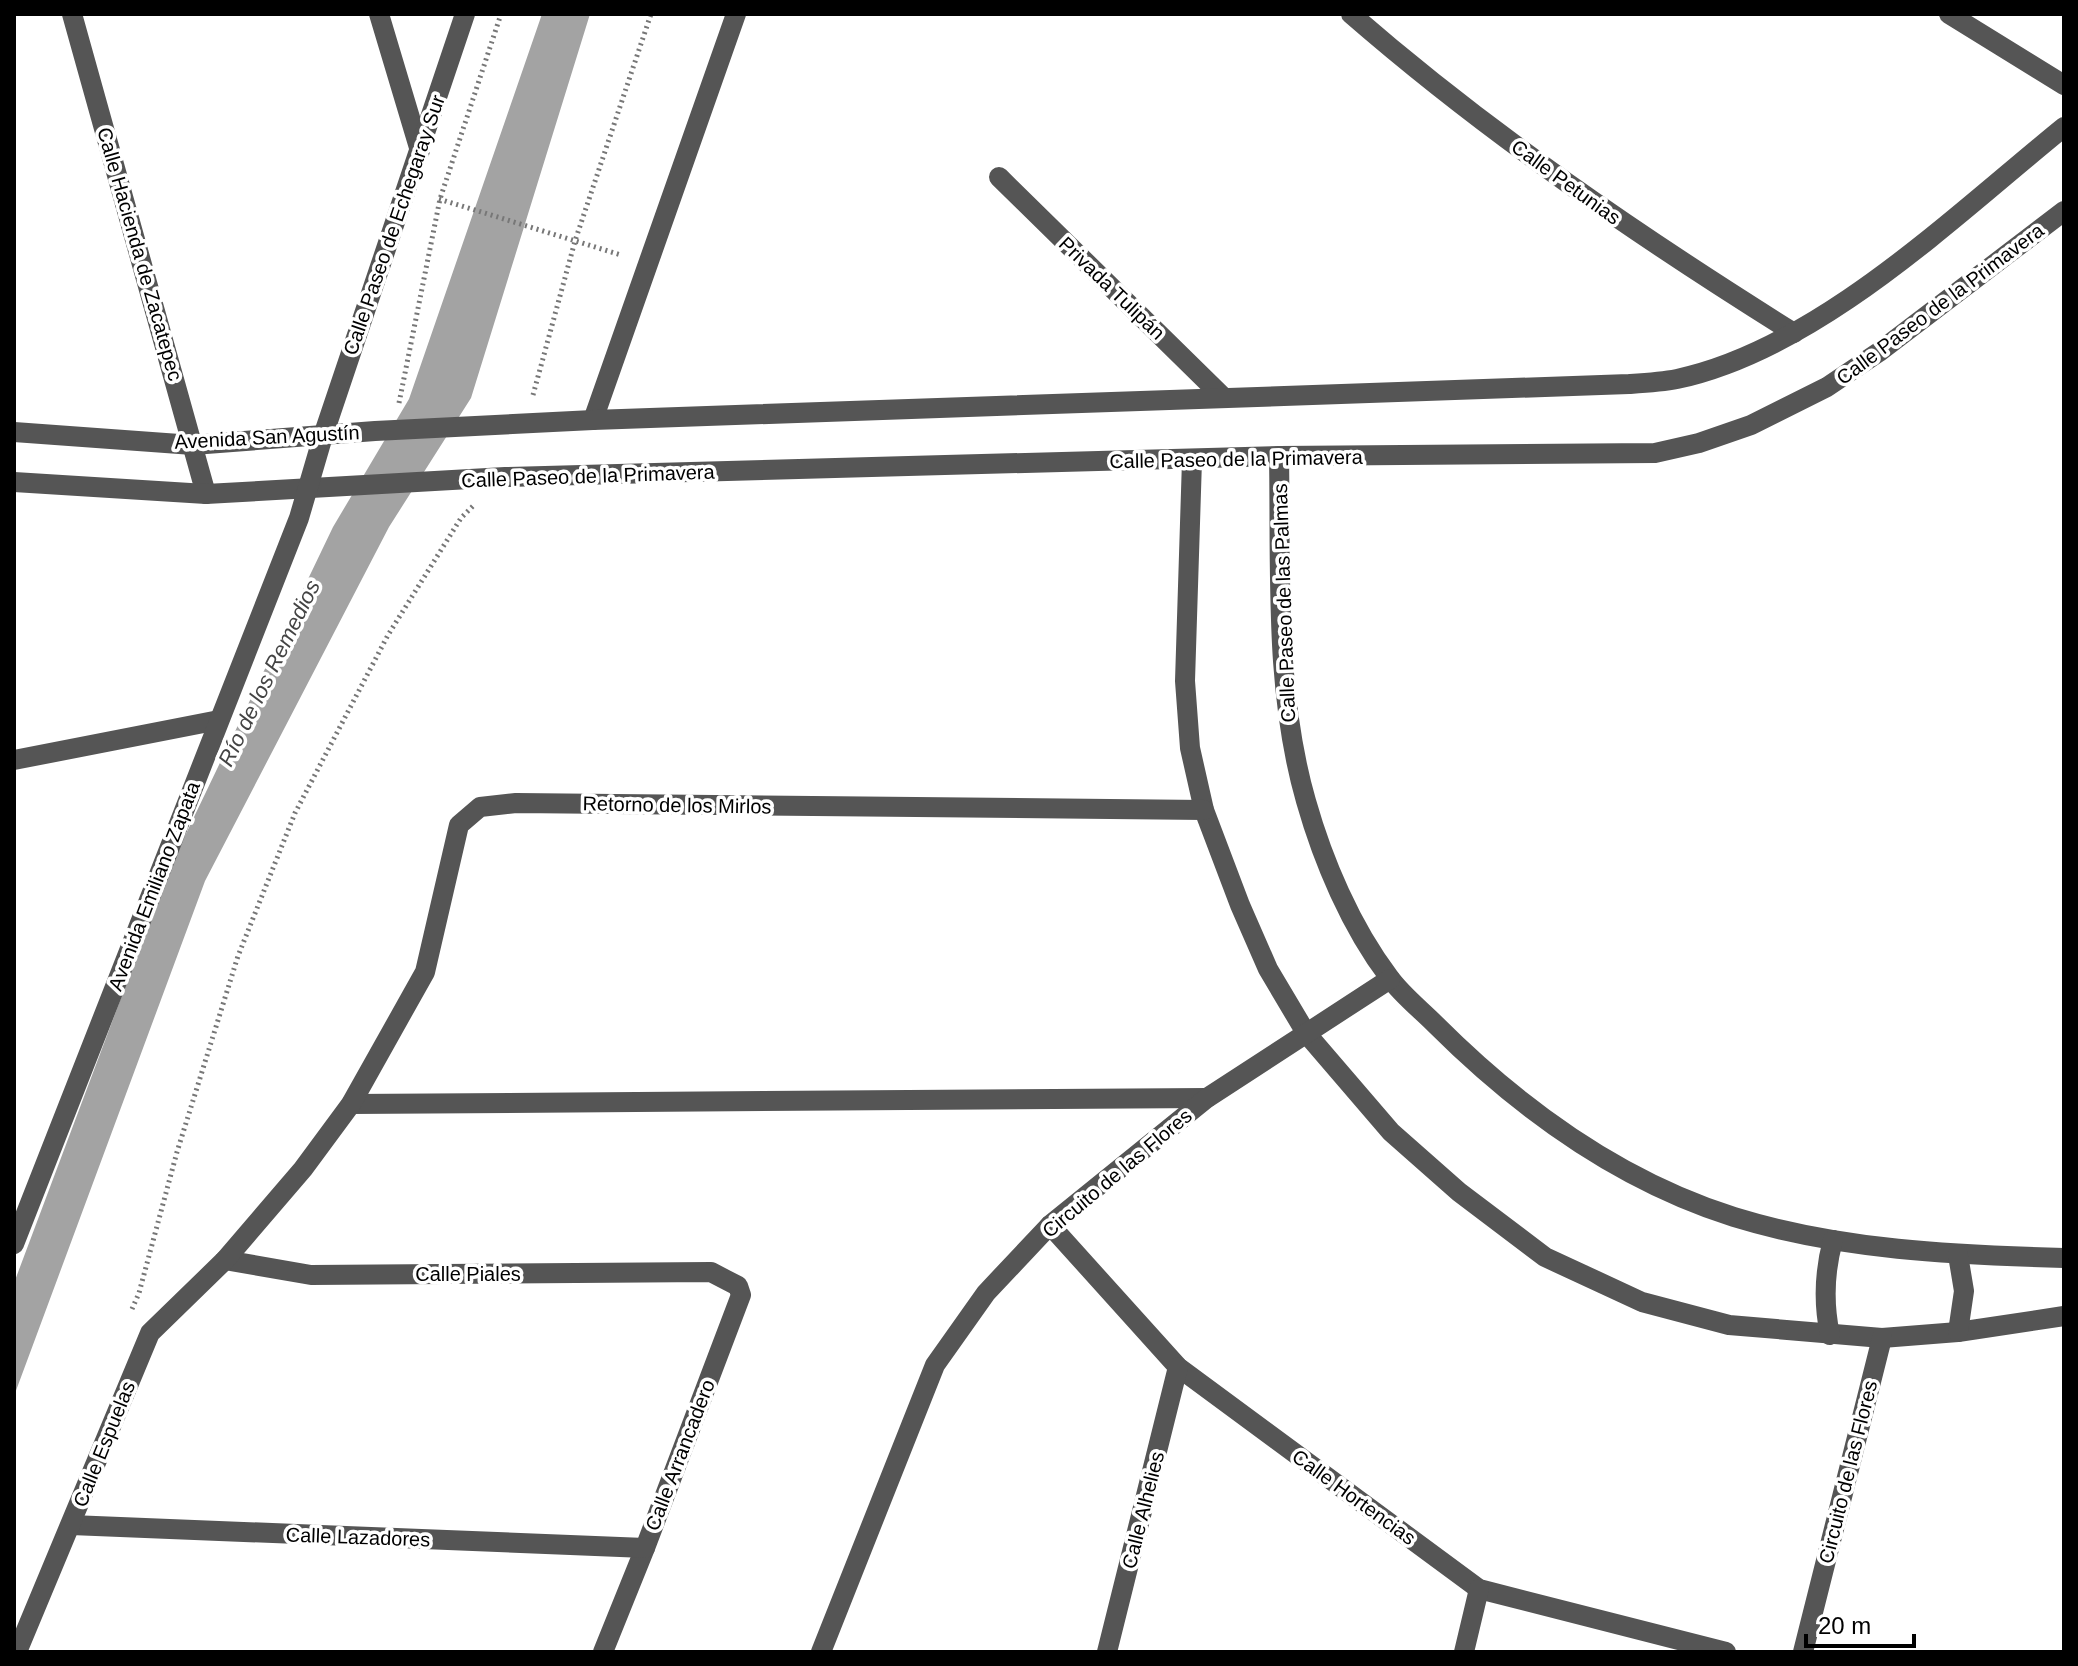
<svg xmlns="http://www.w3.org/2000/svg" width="2078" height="1666" font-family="Helvetica,sans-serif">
<rect width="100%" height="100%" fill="#fff"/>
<path fill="#a3a3a3" d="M 542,14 L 590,14 L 471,398 L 389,527 L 205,881 L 14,1396 L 14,1283 L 171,865 L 333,527 L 409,399 Z"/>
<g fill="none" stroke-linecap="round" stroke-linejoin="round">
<g stroke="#777" stroke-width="5" stroke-dasharray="2 4" stroke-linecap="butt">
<path d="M 439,199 L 621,255"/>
<path d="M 533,395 L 575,241 L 651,14"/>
<path d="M 399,403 L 440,199 L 501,14"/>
<path d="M 132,1309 L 139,1293 L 177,1152 L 238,956 L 295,813 L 388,635 L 461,518 L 473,506"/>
</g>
<g stroke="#555" stroke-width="20">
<path d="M 72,14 L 206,494"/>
<path d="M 379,14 L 420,151"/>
<path d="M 1351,14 C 1489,134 1639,236 1794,333"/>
<path d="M 1949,14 L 2064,85"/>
<path d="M 999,177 L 1224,398"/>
<path d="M 593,420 L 736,14"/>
<path d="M 14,432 L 193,445 L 375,431 L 593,420 L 1629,384 C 1645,383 1662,382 1677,379 C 1818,349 1954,216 2064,127"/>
<path d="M 1279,456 C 1281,570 1274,690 1306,801 C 1323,861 1351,927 1389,977 C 1401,994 1420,1009 1435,1024 C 1519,1108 1620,1181 1734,1217 C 1841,1250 1954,1255 2064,1258"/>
<path d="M 1192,460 L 1185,681 L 1190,748 L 1204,810 L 1240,905 L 1268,969 L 1306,1033 L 1391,1132 L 1459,1192 L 1545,1257 L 1642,1302 L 1729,1325 L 1882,1338 L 1958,1332 L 2064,1316"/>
<path d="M 14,482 L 206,494 L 505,477 L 1279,456 L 1655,453 L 1699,443 L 1751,425 L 1827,387 L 1879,352 L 2064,211"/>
<path d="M 14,760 L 219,720"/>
<path d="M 351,1104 L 1207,1098"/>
<path d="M 1050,1225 L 1178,1367 L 1479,1589 L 1726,1652"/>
<path d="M 14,1244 L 299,518 L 323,436 L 465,14"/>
<path d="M 1958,1255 L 1964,1291 L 1958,1332"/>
<path d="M 225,1260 L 311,1275 L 711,1272 L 738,1286 L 741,1295 L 645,1548 L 603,1652"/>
<path d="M 1830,1335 C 1823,1302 1824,1273 1833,1240"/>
<path d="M 71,1525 L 645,1548"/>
<path d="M 17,1652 L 150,1333 L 225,1260 L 303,1169 L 351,1104 L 425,972 L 459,825 L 480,807 L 516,803 L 1204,810"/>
<path d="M 821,1652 L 935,1365 L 986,1293 L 1050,1225 L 1207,1098 L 1390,979"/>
<path d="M 1107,1652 L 1178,1367"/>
<path d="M 1464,1652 L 1479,1589"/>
<path d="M 1803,1652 L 1882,1338"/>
</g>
</g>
<g text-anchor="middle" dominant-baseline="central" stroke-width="7" stroke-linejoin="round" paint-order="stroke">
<g font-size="20" fill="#000" stroke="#fff">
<text transform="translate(1566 182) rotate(36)">Calle Petunias</text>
<text transform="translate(394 225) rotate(-71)">Calle Paseo de Echegaray Sur</text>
<text transform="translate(140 254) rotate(74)">Calle Hacienda de Zacatepec</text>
<text transform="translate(1112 288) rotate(44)">Privada Tulipán</text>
<text transform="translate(1940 304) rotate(-37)">Calle Paseo de la Primavera</text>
<text transform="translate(267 437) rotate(-3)">Avenida San Agustín</text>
<text transform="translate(1236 459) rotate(-1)">Calle Paseo de la Primavera</text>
<text transform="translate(588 476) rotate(-2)">Calle Paseo de la Primavera</text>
<text transform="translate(1284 603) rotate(-92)">Calle Paseo de las Palmas</text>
<text transform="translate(677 805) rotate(1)">Retorno de los Mirlos</text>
<text transform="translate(154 886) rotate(-69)">Avenida Emiliano Zapata</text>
<text transform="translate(1117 1173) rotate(-40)">Circuito de las Flores</text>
<text x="468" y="1274">Calle Piales</text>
<text transform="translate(104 1444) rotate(-68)">Calle Espuelas</text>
<text transform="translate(680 1455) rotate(-69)">Calle Arrancadero</text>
<text transform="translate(1848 1472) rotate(-76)">Circuito de las Flores</text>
<text transform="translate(1354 1497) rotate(36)">Calle Hortencias</text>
<text transform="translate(1143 1510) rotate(-76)">Calle Alhelies</text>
<text transform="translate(358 1537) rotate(2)">Calle Lazadores</text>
</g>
<g font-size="22" font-style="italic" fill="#444" stroke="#fff">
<text transform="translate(269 673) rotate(-64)">Río de los Remedios</text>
</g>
</g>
<rect width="2078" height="1666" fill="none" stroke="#000000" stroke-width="32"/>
<path d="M1806 1634v12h108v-12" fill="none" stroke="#000000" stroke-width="4"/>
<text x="1818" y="1634" font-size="24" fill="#000000" stroke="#ffffff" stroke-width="6" paint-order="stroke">20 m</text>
</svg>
